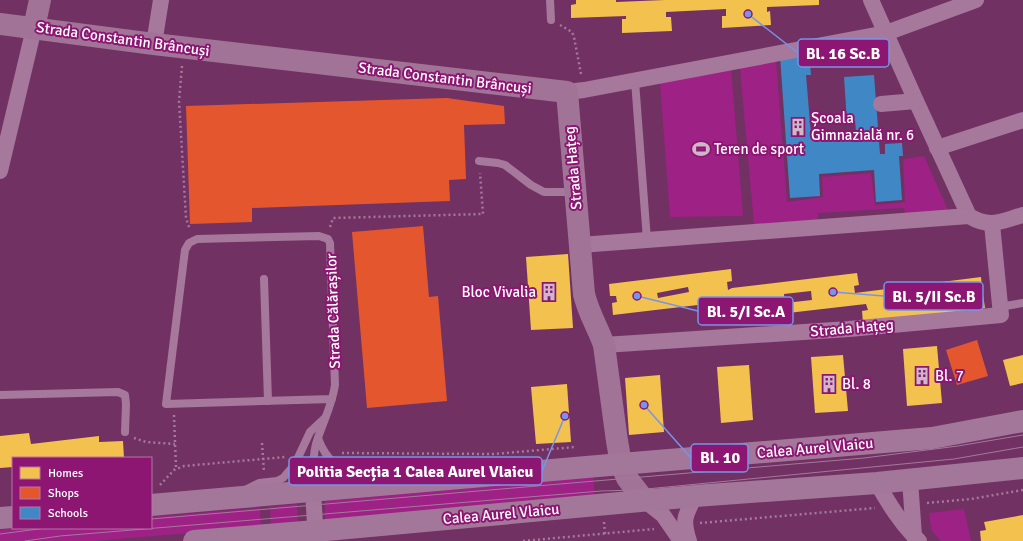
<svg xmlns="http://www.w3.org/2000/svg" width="1023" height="541" font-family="Signika,sans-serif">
<rect width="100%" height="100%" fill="#713163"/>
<g fill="#9e2185">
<path d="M 776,60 L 787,202 L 823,197 L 822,177 L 871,173 L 875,205 L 905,202 L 903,159 L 924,156 L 948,210 L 905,214 L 904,208 L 818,213 L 818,220 L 754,225 L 740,68 Z"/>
<path d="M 731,68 L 743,216 L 670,217 L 660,83 Z"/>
<path d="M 593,477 L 595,496 L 325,522 L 325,501 Z"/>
<path d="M 297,504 L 298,523 L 271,526 L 270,507 Z"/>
<path d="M 260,508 L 261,527 L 94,541 L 0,541 L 0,530 L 15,528 L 151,528 L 151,517 Z"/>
<path d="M 964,509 L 971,541 L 941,541 L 931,530 L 929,513 Z"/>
</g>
<g fill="#f2c14e" fill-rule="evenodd">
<path d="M 576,0 L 616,0 L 616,2 L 665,0 L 819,0 L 819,5 L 767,7 L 767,12 L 770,11 L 771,25 L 722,28 L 722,16 L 726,16 L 726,9 L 666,12 L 666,17 L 671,17 L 672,31 L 622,33 L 622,19 L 626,19 L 626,16 L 571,18 L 571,5 L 576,4 Z"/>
<path d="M 568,254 L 573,328 L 531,330 L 526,257 Z"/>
<path d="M 731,269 L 732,281 L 727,282 L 728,290 L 732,288 L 857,273 L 859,285 L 854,286 L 855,293 L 981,277 L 982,288 L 978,289 L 979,296 L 983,295 L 985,308 L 863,323 L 862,311 L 868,310 L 866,304 L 737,319 L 736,307 L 741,306 L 740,300 L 613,315 L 612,303 L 617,302 L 616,296 L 610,296 L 609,284 ZM 688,287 L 689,292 L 658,298 L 657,293 ZM 811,291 L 812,300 L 785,303 L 784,294 ZM 930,295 L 931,303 L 908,306 L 907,298 Z"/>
<path d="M 937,346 L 942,403 L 907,406 L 903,349 Z"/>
<path d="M 843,355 L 848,411 L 815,413 L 811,357 Z"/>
<path d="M 1023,355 L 1023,383 L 1010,386 L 1003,360 Z"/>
<path d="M 749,365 L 753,420 L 721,423 L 717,367 Z"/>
<path d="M 660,375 L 664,432 L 629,435 L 625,378 Z"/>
<path d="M 567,384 L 571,442 L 536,444 L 531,387 Z"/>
<path d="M 29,433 L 31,444 L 99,436 L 99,442 L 123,441 L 124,458 L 13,458 L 13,467 L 0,468 L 0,436 Z"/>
<path d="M 1023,515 L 1023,541 L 981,541 L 980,531 L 986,530 L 984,522 Z"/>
</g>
<g fill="#e4572e">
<path d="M 447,98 L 504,106 L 505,124 L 464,125 L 466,179 L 449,180 L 450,201 L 252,208 L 252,222 L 190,224 L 186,106 Z"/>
<path d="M 423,226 L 429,297 L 438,296 L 447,401 L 367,408 L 352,232 Z"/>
<path d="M 977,340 L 988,376 L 957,385 L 946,350 Z"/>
</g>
<path fill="#3f88c5" d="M 809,54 L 811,75 L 806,75 L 811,135 L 856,131 L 855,121 L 847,122 L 844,77 L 874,75 L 880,154 L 885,154 L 885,144 L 902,143 L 903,156 L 899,156 L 902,200 L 876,202 L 874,170 L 819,174 L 820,196 L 790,198 L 780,56 Z"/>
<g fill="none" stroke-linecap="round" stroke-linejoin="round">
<g stroke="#a5789c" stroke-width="2.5" stroke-dasharray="2 3" stroke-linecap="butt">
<path d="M 560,25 L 572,32 L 574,37 L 581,74"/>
<path d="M 182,66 L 179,101 L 186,218 L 190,230"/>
<path d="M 330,227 L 333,218 L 483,214 L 480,173"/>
<path d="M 174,415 L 176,468"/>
<path d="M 134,438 L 146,442 L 175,444"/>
<path d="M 262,443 L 264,472"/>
<path d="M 342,453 L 494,454 L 575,447"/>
<path d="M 160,485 L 174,470 L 184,466 L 285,457"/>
<path d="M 927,503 L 971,499 L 1023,490"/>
<path d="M 604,522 L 605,534"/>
<path d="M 700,523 L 875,508"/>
<path d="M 523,541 L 654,529"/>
</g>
<g stroke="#a5789c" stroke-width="8">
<path d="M 550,0 L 551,20"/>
<path d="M 635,81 L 647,240"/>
<path d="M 479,161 L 498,163 L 505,165 L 531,185 L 544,192 L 575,192"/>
<path d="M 264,279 L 268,401"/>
<path d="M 1002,312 L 1005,306 L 1023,303"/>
<path d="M 0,395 L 118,392 L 125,395 L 126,404 L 125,432"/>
<path d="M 318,438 C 326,461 341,471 363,480"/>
<path d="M 245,490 L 259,483 L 277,481 L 283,478 L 295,464 L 310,432 L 325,418"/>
<path d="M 313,490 C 313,475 312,459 316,444 C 322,424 332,406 335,385 L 330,243 L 328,239 L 319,236 L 197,239 L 189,243 L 185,250 L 166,404 L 332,399"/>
</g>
<g stroke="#a5789c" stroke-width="16">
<path d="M 871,0 L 916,101 L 969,216 C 991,229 1001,221 1023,215"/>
<path d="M 154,44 L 161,0"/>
<path d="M 567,92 L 584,90 L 886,33 L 976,0"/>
<path d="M 881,104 L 916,101"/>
<path d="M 937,148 L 1023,120"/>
<path d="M 0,171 L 34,28"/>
<path d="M 580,245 L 969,216"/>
<path d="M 604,345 L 849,329 L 1001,315 L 992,224"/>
<path d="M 910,480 L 914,536"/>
<path d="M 877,483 C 889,504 901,524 919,541"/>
<path d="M 313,491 L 316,541"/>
<path d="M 644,500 L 663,515 L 681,541"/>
<path d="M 689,541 C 682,519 685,516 695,496"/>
</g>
<g stroke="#a17397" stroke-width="22">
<path d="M 0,24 L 154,44 L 567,92 L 584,294 C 588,312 598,328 604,345 L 617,441 L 621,464 L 627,478 L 644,500"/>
<path d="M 34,28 L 40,0"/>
</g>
<g stroke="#a3779a" stroke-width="22">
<path d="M 151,505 L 621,464 L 932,438 L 1023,421"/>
<path d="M 0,518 L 13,517"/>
<path d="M 194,541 L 316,531 L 695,496 L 877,483 L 1023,468"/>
</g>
<g stroke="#a4799c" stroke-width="1">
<path d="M 151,519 L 864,458 L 958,446 L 1023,435"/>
<path d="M 0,534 L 46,528"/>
<path d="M 25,541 L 60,536 L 601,491 L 636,490 L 954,459 L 1023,447"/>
</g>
</g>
<defs>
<g id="building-bare" transform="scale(1.38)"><path d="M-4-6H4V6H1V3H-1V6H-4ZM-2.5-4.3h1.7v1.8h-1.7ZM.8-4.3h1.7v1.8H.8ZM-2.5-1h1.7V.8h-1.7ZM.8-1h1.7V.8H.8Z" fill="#cdb7c8" stroke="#8c1672" stroke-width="2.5" paint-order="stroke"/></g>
<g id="stadium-bare" transform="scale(1.38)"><path d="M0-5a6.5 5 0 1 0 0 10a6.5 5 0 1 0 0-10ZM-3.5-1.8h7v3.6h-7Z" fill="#cdb7c8" stroke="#8c1672" stroke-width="2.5" paint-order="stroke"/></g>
</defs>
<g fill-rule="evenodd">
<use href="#building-bare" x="798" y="127"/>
<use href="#stadium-bare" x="701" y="149"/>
<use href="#building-bare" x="549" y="292"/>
<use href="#building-bare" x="922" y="376"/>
<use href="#building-bare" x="829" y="384"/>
</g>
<g text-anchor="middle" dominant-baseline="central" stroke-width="4" stroke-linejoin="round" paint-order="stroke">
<g font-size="15" fill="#fff" stroke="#8c1672">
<text transform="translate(123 39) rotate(8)">Strada Constantin Brâncuși</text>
<text transform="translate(445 78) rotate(7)">Strada Constantin Brâncuși</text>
<text transform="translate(573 168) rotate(-95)">Strada Hațeg</text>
<text transform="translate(333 311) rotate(-92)">Strada Călărașilor</text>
<text transform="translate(852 328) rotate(-5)">Strada Hațeg</text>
<text transform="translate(815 448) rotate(-5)">Calea Aurel Vlaicu</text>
<text transform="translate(501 514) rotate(-5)">Calea Aurel Vlaicu</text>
</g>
<g font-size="15" fill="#fff" stroke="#8c1672" text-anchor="start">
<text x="811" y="118">Școala<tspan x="811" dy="17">Gimnazială nr. 6</tspan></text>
<text x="714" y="149">Teren de sport</text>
<text x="536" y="292" text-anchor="end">Bloc Vivalia</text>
<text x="935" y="376">Bl. 7</text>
<text x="842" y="384">Bl. 8</text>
</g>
</g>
<path fill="none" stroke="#7795e8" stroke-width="1.5" d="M748 14L798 53M833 292L884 296M637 296L698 311M644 405L691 458M565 416L542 471"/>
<g fill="#7795e8" stroke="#8c1672" stroke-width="1.5">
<circle cx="748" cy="14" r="4"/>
<circle cx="833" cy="292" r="4"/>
<circle cx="637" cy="296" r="4"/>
<circle cx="644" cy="405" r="4"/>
<circle cx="565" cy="416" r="4"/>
</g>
<g fill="#8c1672" stroke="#7795e8" stroke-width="1.5">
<rect x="798" y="39" width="91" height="28" rx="4"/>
<rect x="884" y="282" width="99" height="28" rx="4"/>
<rect x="698" y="297" width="95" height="28" rx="4"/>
<rect x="691" y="444" width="57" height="28" rx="4"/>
<rect x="289" y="457" width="253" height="28" rx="4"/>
</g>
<g font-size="16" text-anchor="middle" font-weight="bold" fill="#fff">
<text x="843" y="59">Bl. 16 Sc.B</text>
<text x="934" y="302">Bl. 5/II Sc.B</text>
<text x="746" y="317">Bl. 5/I Sc.A</text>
<text x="720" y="463">Bl. 10</text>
<text x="415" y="477">Politia Secția 1 Calea Aurel Vlaicu</text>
</g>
<rect x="12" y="457" width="140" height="72" fill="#8c1672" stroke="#ba73aa"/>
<rect x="20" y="467" width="20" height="12" fill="#f2c14e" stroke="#ba73aa"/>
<text x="48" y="477" font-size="12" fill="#ffffff">Homes</text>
<rect x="20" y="487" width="20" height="12" fill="#e4572e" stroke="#ba73aa"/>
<text x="48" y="497" font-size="12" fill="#ffffff">Shops</text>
<rect x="20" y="507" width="20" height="12" fill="#3f88c5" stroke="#ba73aa"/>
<text x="48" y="517" font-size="12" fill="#ffffff">Schools</text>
</svg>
